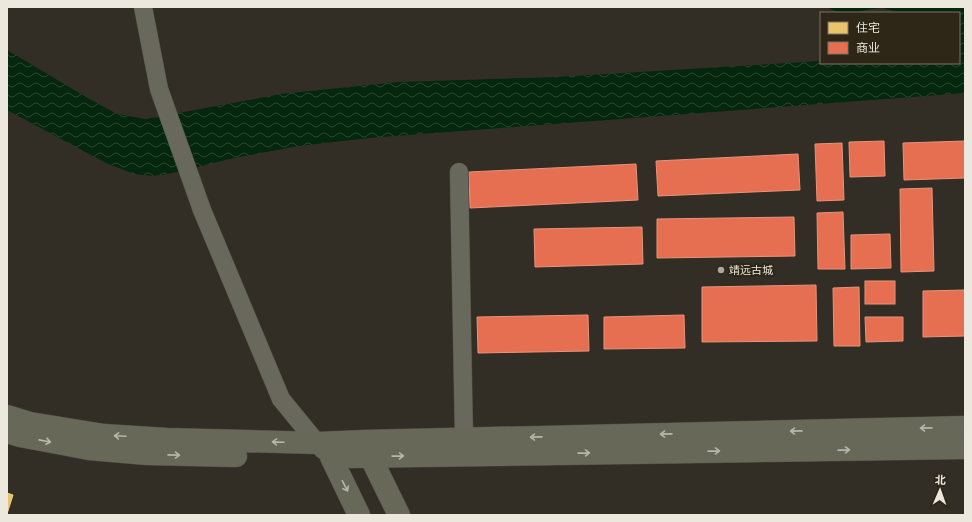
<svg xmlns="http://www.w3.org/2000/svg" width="972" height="522" font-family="Arial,'Noto Sans SC',sans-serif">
<defs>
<pattern id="water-waves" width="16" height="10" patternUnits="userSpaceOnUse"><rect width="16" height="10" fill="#04270d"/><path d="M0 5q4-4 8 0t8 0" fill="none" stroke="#294630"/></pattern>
</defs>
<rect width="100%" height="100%" fill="#322e26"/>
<path fill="url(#water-waves)" d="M 826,7 L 965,7 L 965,93 L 369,138 L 299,146 L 234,158 L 168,174 L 153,176 L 134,174 L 106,163 L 7,110 L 7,50 L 86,97 L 117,114 L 146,119 L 281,94 L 398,82 L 556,77 L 821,61 L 821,63 L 959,63 L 959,13 L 900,13 L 883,8 L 871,9 L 857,12 L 838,12 Z"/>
<path fill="#e9c46a" stroke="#eacf8d" d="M 7,493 L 13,495 L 7,514 Z"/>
<g fill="#e76f51" stroke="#e9937b">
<path d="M 884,141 L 885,176 L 850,177 L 849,142 Z"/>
<path d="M 965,141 L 965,178 L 904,180 L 903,143 Z"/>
<path d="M 842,143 L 844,200 L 817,201 L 815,144 Z"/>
<path d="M 798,154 L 800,190 L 658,196 L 656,161 Z"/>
<path d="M 636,164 L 638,200 L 470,208 L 469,172 Z"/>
<path d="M 932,188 L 934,271 L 901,272 L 900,189 Z"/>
<path d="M 843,212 L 845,269 L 818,269 L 817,213 Z"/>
<path d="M 794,217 L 795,256 L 657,258 L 657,219 Z"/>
<path d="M 642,227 L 643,264 L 535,267 L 534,229 Z"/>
<path d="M 890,234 L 891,268 L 851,269 L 851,235 Z"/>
<rect x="865" y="281" width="30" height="23"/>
<path d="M 816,285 L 817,341 L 702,342 L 702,287 Z"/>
<path d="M 859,287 L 860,346 L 834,346 L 833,288 Z"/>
<path d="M 965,290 L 965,336 L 923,337 L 923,291 Z"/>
<path d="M 588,315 L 589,351 L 478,353 L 477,317 Z"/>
<path d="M 684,315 L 685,348 L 604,349 L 604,317 Z"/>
<path d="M 865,317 L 903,317 L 903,341 L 866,342 Z"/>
</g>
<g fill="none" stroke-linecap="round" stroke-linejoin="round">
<g stroke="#4f4b44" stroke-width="19">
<g id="minor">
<path d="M 143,7 L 159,89 L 202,210 L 281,399 L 317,443 L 323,450"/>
<path d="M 459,172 L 464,439"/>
</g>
</g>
<g stroke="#4f4b44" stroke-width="23">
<g id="major">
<path d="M 7,416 L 30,423 L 104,435 L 167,439 L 317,443 L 364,441 L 965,427"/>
<path d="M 7,432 L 20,436 L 89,449 L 147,454 L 236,456"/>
<path d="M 365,444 L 370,456 L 399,515"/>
<path d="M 331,457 L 359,515"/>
<path d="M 350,457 L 965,448"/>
</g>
</g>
<use href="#minor" stroke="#68695c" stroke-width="18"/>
<use href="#major" stroke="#686859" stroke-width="22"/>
</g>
<defs><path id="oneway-shaft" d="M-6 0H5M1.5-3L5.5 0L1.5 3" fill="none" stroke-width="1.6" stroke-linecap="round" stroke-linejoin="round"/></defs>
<g stroke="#b8b5a9">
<use href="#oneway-shaft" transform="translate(926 428) rotate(179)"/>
<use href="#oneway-shaft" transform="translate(796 431) rotate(179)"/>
<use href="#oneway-shaft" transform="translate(666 434) rotate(179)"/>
<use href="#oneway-shaft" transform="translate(120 436) rotate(-177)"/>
<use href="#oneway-shaft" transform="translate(536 437) rotate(179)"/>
<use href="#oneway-shaft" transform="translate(45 441) rotate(11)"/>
<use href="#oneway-shaft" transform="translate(278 442) rotate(-178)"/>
<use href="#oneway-shaft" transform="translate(844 450) rotate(-1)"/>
<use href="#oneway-shaft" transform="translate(714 451) rotate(-1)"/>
<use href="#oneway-shaft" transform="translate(584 453) rotate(-1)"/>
<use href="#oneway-shaft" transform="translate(174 455) rotate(1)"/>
<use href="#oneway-shaft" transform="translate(398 456) rotate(-1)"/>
<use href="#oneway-shaft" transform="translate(345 486) rotate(63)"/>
</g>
<circle fill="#aca79e" stroke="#2e2617" stroke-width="1.5" cx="721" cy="270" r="4"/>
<g text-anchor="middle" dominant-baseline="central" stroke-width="4" stroke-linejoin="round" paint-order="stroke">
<g font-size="11" fill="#ede8de" stroke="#2e2617" text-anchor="start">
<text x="729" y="270">靖远古城</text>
</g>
</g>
<rect width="972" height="522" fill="none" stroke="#ede8de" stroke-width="16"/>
<rect x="820" y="12" width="140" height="52" fill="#2e2617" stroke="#7a7467"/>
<rect x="828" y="22" width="20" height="12" fill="#e9c46a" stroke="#7a7467"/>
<text x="856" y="32" font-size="12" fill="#ede8de">住宅</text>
<rect x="828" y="42" width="20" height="12" fill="#e76f51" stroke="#7a7467"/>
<text x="856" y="52" font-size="12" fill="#ede8de">商业</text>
<g transform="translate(940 490) rotate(2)" stroke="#2e2617" stroke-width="3" paint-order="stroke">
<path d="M0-3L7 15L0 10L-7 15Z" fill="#ede8de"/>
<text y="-6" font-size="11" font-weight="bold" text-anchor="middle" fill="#ede8de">北</text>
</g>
</svg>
